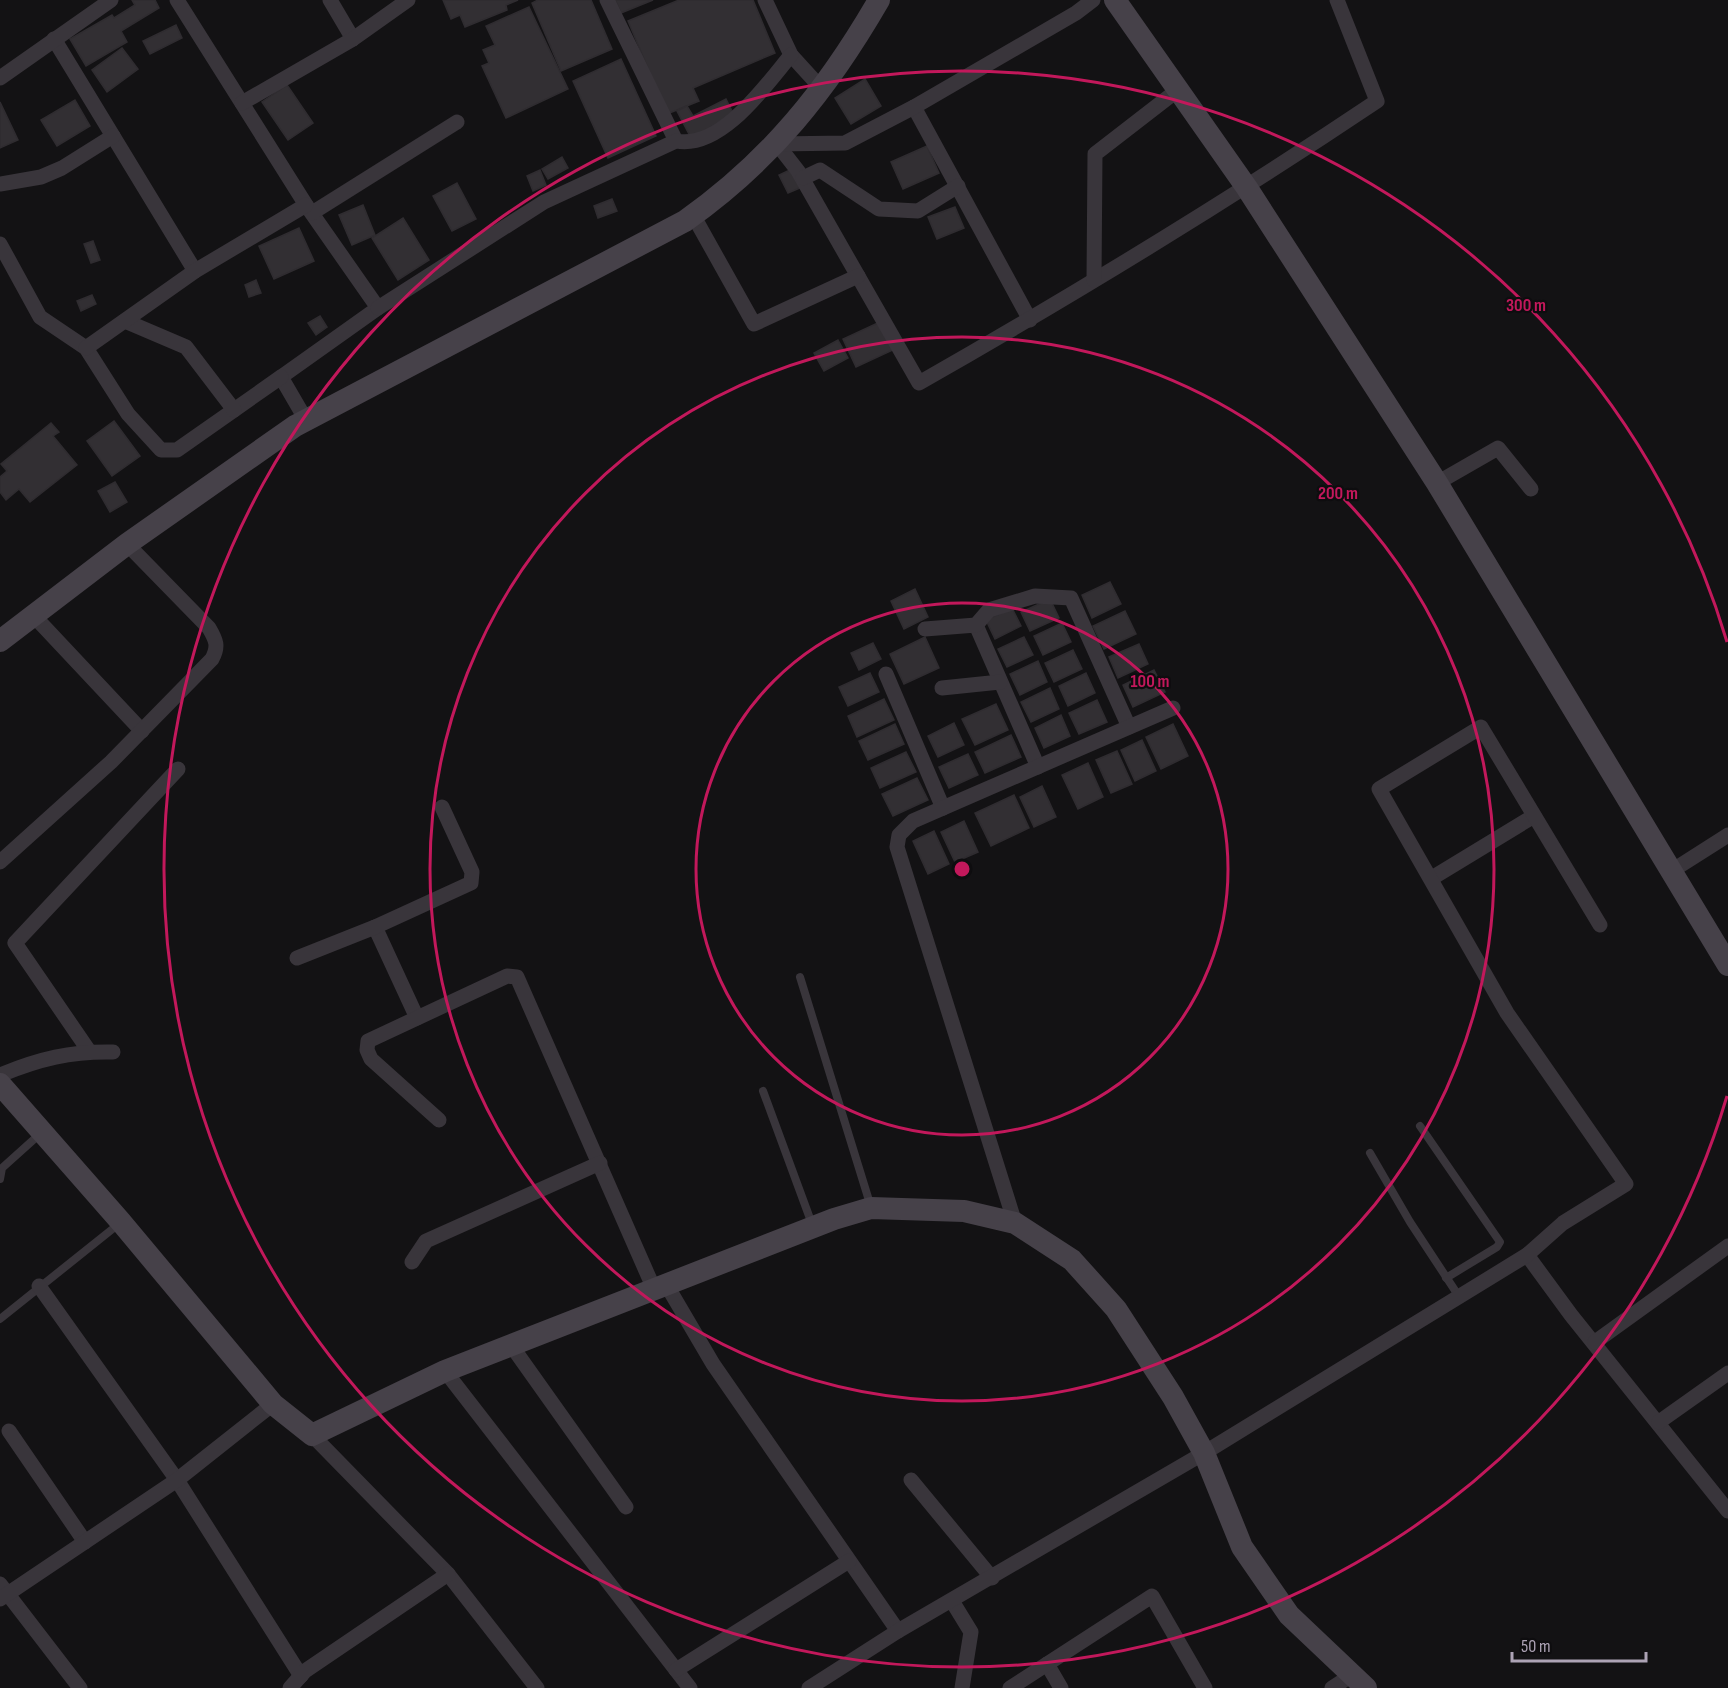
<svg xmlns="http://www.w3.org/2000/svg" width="1728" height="1688" font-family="'Sofia Sans Condensed',sans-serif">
<rect width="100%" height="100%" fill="#131214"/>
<g fill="#322f33" stroke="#2f2c30" stroke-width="1.5">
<path d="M 132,0 L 155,0 L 159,8 L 121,31 L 127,42 L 86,66 L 70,39 L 112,15 L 114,18 L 135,5 Z"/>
<path d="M 443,0 L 518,0 L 506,5 L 507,10 L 465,27 L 460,15 L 451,19 Z"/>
<path d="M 538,0 L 591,0 L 612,49 L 561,71 L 532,3 Z"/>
<path d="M 615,0 L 653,0 L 621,13 Z"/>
<path d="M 679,0 L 753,0 L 775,53 L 693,88 L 699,101 L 667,114 L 628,21 Z"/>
<path d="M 529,7 L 568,89 L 506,118 L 482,66 L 489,63 L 483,50 L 495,45 L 486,26 Z"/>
<path d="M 176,25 L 182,38 L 150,54 L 143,41 Z"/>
<path d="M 122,48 L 138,69 L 107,92 L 92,70 Z"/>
<path d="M 621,59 L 656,136 L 608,158 L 573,81 Z"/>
<path d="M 865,79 L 881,106 L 851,124 L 835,98 Z"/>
<path d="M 287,85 L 313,123 L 288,140 L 262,102 Z"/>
<path d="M 726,99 L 734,115 L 691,138 L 677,111 L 687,106 L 693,116 Z"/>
<path d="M 75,100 L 90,126 L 57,146 L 41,120 Z"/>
<path d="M 0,102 L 18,140 L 0,148 Z"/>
<path d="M 927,146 L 939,173 L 903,189 L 891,162 Z"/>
<path d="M 562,157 L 568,168 L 548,179 L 542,169 Z"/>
<path d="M 794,168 L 802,187 L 788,193 L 779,175 Z"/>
<path d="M 540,170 L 546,185 L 533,191 L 527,176 Z"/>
<path d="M 457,183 L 476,219 L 452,231 L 433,196 Z"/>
<path d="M 612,199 L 617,211 L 598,218 L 594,206 Z"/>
<path d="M 363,205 L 375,235 L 352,245 L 339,215 Z"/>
<path d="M 955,207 L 964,228 L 937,239 L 928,217 Z"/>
<path d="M 403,218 L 429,260 L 398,280 L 372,238 Z"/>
<path d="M 299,228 L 314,261 L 274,279 L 259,246 Z"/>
<path d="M 93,241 L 100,260 L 91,263 L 84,244 Z"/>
<path d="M 256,280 L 261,293 L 249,297 L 245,285 Z"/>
<path d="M 92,295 L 96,304 L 81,311 L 77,301 Z"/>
<path d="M 320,316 L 327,327 L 316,335 L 308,323 Z"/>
<path d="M 882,321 L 895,349 L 856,367 L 843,339 Z"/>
<path d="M 838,340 L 848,358 L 824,371 L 814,353 Z"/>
<path d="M 114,421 L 140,456 L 112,476 L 87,441 Z"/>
<path d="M 51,423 L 59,432 L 53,436 L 77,465 L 30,502 L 19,489 L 6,500 L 0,492 L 0,477 L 7,471 L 1,464 Z"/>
<path d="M 115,482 L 127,502 L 110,512 L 98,491 Z"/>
<path d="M 1110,582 L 1121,604 L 1092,618 L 1082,595 Z"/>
<path d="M 915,589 L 928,617 L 904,629 L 891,601 Z"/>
<path d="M 1050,599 L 1059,618 L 1030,631 L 1021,612 Z"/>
<path d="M 1012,608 L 1021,626 L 995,639 L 986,620 Z"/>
<path d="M 1125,611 L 1136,634 L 1104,649 L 1093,626 Z"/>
<path d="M 1062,623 L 1071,642 L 1043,655 L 1034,636 Z"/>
<path d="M 925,637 L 939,668 L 904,684 L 890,654 Z"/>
<path d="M 1024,637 L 1033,655 L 1007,667 L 998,649 Z"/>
<path d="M 873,643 L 881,659 L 859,670 L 851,653 Z"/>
<path d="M 1139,644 L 1148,664 L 1118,678 L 1109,657 Z"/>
<path d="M 1073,650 L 1082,669 L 1054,682 L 1045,663 Z"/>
<path d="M 1038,661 L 1047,682 L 1020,695 L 1010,674 Z"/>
<path d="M 1154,670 L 1165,692 L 1133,707 L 1123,685 Z"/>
<path d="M 870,673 L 879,692 L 848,706 L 839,687 Z"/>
<path d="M 1086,673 L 1095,693 L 1068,706 L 1059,686 Z"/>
<path d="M 1050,688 L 1059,709 L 1031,722 L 1021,702 Z"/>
<path d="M 884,699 L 894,720 L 857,737 L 848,716 Z"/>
<path d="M 1097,700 L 1107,722 L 1079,734 L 1069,713 Z"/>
<path d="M 996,704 L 1008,730 L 975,745 L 962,719 Z"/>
<path d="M 1061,715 L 1070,736 L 1044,748 L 1035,728 Z"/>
<path d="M 954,723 L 964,745 L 938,757 L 928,736 Z"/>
<path d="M 895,724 L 904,744 L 868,760 L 859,741 Z"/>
<path d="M 1173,724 L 1188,756 L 1161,769 L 1146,737 Z"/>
<path d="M 1011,735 L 1021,757 L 985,773 L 975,752 Z"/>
<path d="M 1142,740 L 1156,771 L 1135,781 L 1121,750 Z"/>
<path d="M 1117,751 L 1132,784 L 1111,793 L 1096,760 Z"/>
<path d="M 906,752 L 916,772 L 880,788 L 871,768 Z"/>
<path d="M 968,754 L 978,775 L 949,788 L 939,767 Z"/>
<path d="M 1088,763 L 1103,797 L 1078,809 L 1062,775 Z"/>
<path d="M 917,778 L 928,800 L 893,816 L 882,794 Z"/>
<path d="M 1042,786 L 1056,817 L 1034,827 L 1020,797 Z"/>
<path d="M 1014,795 L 1029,828 L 991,846 L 975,813 Z"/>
<path d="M 964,821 L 978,852 L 955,862 L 941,832 Z"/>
<path d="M 934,831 L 949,864 L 928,874 L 913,841 Z"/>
</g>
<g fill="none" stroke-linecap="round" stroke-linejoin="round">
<g stroke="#39353b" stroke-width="8">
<path d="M 800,977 L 871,1207"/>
<path d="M 763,1091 L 812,1224"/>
<path d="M 1420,1126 L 1500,1242 L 1497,1247 L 1446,1278"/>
<path d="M 1370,1153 L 1410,1222 L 1458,1295"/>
<path d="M 0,1179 L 2,1168 L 41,1133"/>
<path d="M 0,1319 L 120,1223"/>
</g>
<g stroke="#39353b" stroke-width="15">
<path d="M 177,0 L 306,205 L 378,308 L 281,377 L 306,420"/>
<path d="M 330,0 L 353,39"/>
<path d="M 607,0 L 676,141"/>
<path d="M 765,0 L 791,55 L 822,89"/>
<path d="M 54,39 L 195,271"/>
<path d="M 0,78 L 111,0"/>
<path d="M 242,103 L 353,39 L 408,0"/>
<path d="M 914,107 L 1030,320"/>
<path d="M 777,144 L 798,171 L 919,383 C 1075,294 1228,201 1377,101 L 1337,0"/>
<path d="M 777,144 L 845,143 L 914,107 L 1076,13 L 1093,0"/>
<path d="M 803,178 L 820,170 L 879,209 L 918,211 L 958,186"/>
<path d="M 0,184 L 41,177 L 62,168 L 113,136"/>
<path d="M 312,213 L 457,122"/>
<path d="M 693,215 L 754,324 L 858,276"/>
<path d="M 0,244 L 40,317 L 86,348 L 128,414 L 161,450 L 177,450 L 281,377"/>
<path d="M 1094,280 L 1095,154 L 1179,89"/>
<path d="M 378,308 L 544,202 L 676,141 C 721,150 766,85 791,55"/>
<path d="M 125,321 L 186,347 L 234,410"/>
<path d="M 86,348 L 195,271 L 306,205"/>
<path d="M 1437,483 L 1498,448 L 1531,489"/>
<path d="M 34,616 L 142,731"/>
<path d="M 976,625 L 1038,767"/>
<path d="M 925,629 L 976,625 L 989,610 L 1035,596 L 1071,598 L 1129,727"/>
<path d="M 886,674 L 943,808"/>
<path d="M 942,688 L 1000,682"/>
<path d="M 0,862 L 111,762 L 212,659 C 219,646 216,640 209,628 L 127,544"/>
<path d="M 1670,872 L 1728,835"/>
<path d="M 1432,878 L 1534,816"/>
<path d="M 375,927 L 417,1018"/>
<path d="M 297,958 L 375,927 L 471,883 L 472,872 L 442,807"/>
<path d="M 89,1051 L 15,943 L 178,769"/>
<path d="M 0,1075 C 39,1059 71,1051 113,1052"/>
<path d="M 439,1120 L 371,1059 L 367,1050 L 368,1041 L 507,976 L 517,977 L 654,1289"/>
<path d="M 1015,1223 L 897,847 L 899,835 L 913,821 L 1173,708"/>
<path d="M 1527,1255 L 1571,1315 L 1728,1511"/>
<path d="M 412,1262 L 426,1241 L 600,1163"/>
<path d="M 666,1284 L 713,1364 L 898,1631"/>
<path d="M 39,1286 L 177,1480 L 301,1676"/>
<path d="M 1595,1342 L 1728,1246"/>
<path d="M 511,1345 L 626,1507"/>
<path d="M 445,1371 L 690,1688"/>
<path d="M 1659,1422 L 1728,1373"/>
<path d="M 9,1431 L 85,1542"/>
<path d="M 312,1435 L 448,1574 L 537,1688"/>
<path d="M 911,1480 L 992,1578"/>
<path d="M 0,1584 L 80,1688"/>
<path d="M 0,1599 L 177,1480 L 273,1404"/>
<path d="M 952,1601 L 971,1632 L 962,1688"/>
<path d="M 1047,1664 L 1061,1688"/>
<path d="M 676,1670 L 849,1561"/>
<path d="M 290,1688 L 305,1671 L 448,1574"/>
<path d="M 809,1688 L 898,1631 L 1204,1453 L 1527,1255 L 1563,1223 L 1626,1184 L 1507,1013 L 1379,789 L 1481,727 L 1600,925"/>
<path d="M 1010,1688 L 1152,1596 L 1205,1688"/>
<path d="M 1332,1688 L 1352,1675"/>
</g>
<g stroke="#464149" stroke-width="22">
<path d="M 1115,0 L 1247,188 L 1437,483 L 1728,965"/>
<path d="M 0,641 L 127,544 L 295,426 L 685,221 C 770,161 827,90 879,0"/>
<path d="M 0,1084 L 121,1222 L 273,1404 L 312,1435 L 445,1371 L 834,1219 L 871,1208 L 964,1211 L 1015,1223 L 1072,1260 L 1116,1309 L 1173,1397 L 1204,1453 L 1242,1547 L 1289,1615 L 1366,1688"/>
</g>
</g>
<g fill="none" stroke="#c2185b" stroke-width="3">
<circle cx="962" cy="869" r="266"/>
<circle cx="962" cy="869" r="532"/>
<path d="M1727 1096A798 798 0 1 1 1727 642"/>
</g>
<circle cx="962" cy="869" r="9" fill="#c2185b" stroke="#0e0d0f" stroke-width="3"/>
<g font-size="18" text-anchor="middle" font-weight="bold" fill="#c2185b" stroke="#0e0d0f" stroke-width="4.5" stroke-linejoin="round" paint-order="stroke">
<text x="1526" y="311">300 m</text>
<text x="1338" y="499">200 m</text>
<text x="1150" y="687">100 m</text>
</g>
<path d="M1512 1652v9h134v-9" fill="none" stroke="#ada3b5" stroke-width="3"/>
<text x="1521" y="1652" font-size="18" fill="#ada3b5" stroke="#0e0d0f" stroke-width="4.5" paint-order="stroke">50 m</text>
</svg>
